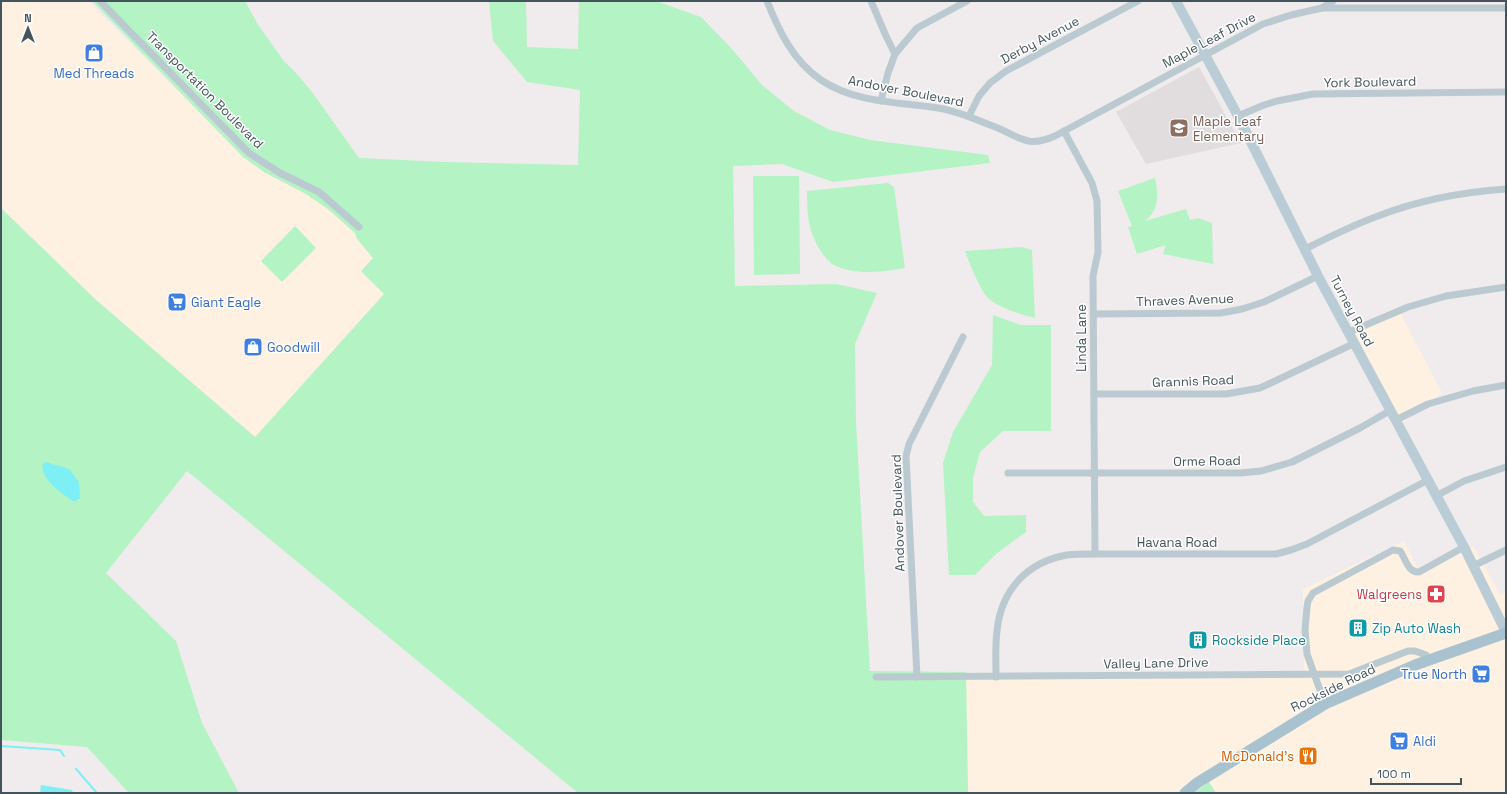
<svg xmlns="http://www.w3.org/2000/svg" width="1507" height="794" font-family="'Space Grotesk',sans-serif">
<rect width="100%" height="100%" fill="#f0eced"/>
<g fill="#fef1e2">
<path d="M 1,1 L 88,1 L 243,157 L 264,172 L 306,194 L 328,209 L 355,233 L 357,239 L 373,258 L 361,271 L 384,294 L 265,438 L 255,437 L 95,299 L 1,208 Z"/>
<path d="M 1397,307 L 1442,393 L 1394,429 L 1343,331 Z"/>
<path d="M 1404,541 L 1421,575 L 1473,546 L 1500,595 L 1506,593 L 1506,793 L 1216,793 L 1209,782 L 1201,789 L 1197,783 L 1185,793 L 968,793 L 966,677 L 1172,675 L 1172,681 L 1172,672 L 1304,671 L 1303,589 Z"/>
</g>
<path fill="#e1dddf" d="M 1199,67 L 1241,143 L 1146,164 L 1116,112 Z"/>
<g fill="#b4f3c3">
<path d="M 92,1 L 245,1 L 257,23 L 283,60 L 297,74 L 312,92 L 359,158 L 446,162 L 578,165 L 580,90 L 527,82 L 493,41 L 489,1 L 526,1 L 527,47 L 578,49 L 579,1 L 656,1 L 701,17 L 732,49 L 762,85 L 794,111 L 830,130 L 870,140 L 988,155 L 990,163 L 833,182 L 782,164 L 733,166 L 735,286 L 836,284 L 877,293 L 855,344 L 856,422 L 870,671 L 966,672 L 968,793 L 578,793 L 187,471 L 106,573 L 176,641 L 202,723 L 239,793 L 129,793 L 87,747 L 1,740 L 1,208 L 95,299 L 255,437 L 384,294 L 361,271 L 373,258 L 357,239 L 355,233 L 328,209 L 306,194 L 264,172 L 243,157 Z"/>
<path d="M 753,176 L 799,176 L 800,274 L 754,275 Z"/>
<path d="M 1155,178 C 1159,196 1159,209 1145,221 L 1186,209 L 1190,220 L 1198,218 L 1212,223 L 1213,264 L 1163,254 L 1166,245 L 1137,254 L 1128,227 L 1132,226 L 1118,191 Z"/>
<path d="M 888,183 L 894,187 L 905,268 C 883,272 853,276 832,264 C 829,262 825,257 822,253 C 808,232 807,216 807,191 Z"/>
<path d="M 295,226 L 316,248 L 282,282 L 261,261 Z"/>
<path d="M 1022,247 L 1032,250 L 1035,318 C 1019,314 1002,309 989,299 C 980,291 969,262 965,251 Z"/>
<path d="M 993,315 L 1021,325 L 1051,325 L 1051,431 L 1003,431 L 980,452 L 973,478 L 973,502 L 984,516 L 1026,515 L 1026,532 L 996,554 L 975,575 L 949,575 L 943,463 L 953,432 L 992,365 Z"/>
<path d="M 1209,782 L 1216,793 L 1194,793 Z"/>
</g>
<g fill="#7deff5">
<path d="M 46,462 L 69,469 L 79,482 L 80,498 L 74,502 C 61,492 43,482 42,465 Z"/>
<path d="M 41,785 L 72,790 L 73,793 L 40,793 Z"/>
</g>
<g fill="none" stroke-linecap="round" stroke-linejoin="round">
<g stroke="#7deff5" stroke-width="2">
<path d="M 1,746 L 60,750 L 64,756"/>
<path d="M 76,769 L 97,793"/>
</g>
<g stroke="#bbcad1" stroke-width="7">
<path d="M 100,1 L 249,153 L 280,173 L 319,192 L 359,227"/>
<path d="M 767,1 C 779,31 793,61 821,80 C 855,103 899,102 938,108 C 957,111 975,119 993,126 C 1019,136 1026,149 1055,136 L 1263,24 L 1291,15 L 1322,8 L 1506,8"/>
<path d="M 871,1 L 886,36 L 895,54"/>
<path d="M 1322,8 L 1333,1"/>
<path d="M 881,101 L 888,73 L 895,54 L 917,28 L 967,1"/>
<path d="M 969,116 L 979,96 L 990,83 L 1006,71 L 1138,1"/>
<path d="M 1238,116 L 1264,105 L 1277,101 L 1313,94 L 1506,92"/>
<path d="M 1064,131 L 1092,183 L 1097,201 L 1098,252 L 1093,276 L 1095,554"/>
<path d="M 1305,249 C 1329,237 1353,225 1378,216 C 1419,200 1463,192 1506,189"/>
<path d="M 1093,314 L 1221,313 L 1242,309 L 1264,302 L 1318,276"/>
<path d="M 1349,332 L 1408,307 L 1446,296 L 1506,287"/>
<path d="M 1094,394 L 1226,394 L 1260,388 L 1355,343"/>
<path d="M 1396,420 L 1428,404 L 1473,391 L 1506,385"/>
<path d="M 1008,473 L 1240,473 L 1261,471 L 1292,462 L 1360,428 L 1391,410"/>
<path d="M 1436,496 L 1464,481 L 1506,467"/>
<path d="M 1473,566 L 1506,550"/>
<path d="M 876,677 L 1349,674 L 1408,651 L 1415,651 L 1426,655 L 1428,660"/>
<path d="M 917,677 L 906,456 L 909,444 L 963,337"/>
<path d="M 996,677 C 996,662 995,646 997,631 C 1001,590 1027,562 1067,555 C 1076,554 1086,554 1095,554 L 1276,554 L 1291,550 L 1307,544 L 1428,480"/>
<path d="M 1325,704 L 1307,654 L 1305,630 L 1307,607 L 1308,601 L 1313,593 L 1393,550 L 1400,551 C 1406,559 1408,573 1419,572 L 1464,547"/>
</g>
<path stroke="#baccd6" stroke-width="10" d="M 1176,1 L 1238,116 L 1318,276 L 1464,547 L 1506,632"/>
<path stroke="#a8c2cf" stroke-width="11" d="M 1185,793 L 1197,783 L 1325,704 L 1415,665 L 1506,633"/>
</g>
<defs>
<g id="shop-square" transform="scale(1)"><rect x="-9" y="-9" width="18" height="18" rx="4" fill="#3f7fe0" stroke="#fff"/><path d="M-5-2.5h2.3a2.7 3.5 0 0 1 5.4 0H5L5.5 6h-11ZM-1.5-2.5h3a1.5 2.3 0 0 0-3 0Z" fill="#fff"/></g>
<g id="school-square" transform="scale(1)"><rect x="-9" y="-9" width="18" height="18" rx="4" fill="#8d6e63" stroke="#fff"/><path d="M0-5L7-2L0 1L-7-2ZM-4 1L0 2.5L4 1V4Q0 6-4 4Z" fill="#fff"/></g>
<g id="supermarket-square" transform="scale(1)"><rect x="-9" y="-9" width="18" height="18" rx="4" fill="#3f7fe0" stroke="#fff"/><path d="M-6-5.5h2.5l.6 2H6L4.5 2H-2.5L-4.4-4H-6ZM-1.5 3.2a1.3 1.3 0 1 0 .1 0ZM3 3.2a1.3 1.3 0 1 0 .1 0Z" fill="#fff"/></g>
<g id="pharmacy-square" transform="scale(1)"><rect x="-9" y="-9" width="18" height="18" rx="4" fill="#e0444e" stroke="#fff"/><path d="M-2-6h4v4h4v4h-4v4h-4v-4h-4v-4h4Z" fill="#fff"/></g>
<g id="building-square" transform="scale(1)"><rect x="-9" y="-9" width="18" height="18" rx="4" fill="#0f9aa8" stroke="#fff"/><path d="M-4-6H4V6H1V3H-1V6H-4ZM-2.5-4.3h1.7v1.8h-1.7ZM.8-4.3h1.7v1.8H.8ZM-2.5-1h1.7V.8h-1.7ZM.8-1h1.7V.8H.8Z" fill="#fff"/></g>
<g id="restaurant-square" transform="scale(1)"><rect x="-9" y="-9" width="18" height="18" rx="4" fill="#e8710a" stroke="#fff"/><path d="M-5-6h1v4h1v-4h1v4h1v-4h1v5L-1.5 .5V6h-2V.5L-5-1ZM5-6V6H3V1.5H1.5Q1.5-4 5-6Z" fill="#fff"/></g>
</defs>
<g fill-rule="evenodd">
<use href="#shop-square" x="94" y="53"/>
<use href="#school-square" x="1179" y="128"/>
<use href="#supermarket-square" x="177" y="302"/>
<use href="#shop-square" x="253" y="347"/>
<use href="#pharmacy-square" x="1436" y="594"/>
<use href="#building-square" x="1358" y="628"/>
<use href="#building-square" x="1198" y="640"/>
<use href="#supermarket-square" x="1481" y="674"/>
<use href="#supermarket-square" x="1399" y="741"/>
<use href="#restaurant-square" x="1308" y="756"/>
</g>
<g text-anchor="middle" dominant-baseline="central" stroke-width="3" stroke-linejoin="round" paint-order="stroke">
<g font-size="13" fill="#43545c" stroke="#fff">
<text transform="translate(1040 40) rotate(-28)">Derby Avenue</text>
<text transform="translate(1209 40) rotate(-28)">Maple Leaf Drive</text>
<text transform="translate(1370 82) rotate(-1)">York Boulevard</text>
<text transform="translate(205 90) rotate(45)">Transportation Boulevard</text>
<text transform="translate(906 91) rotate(11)">Andover Boulevard</text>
<text transform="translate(1185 300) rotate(-2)">Thraves Avenue</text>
<text transform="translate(1352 311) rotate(62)">Turney Road</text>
<text transform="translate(1081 338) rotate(-90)">Linda Lane</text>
<text transform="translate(1193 381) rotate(-2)">Grannis Road</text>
<text transform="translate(1207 461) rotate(-1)">Orme Road</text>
<text transform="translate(898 513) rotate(-92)">Andover Boulevard</text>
<text x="1177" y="542">Havana Road</text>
<text transform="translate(1156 663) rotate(-1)">Valley Lane Drive</text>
<text transform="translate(1333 688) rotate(-26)">Rockside Road</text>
</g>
<g font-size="13" fill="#366cbe" stroke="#fff" text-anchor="start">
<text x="94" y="73" text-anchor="middle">Med Threads</text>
<text x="191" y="302">Giant Eagle</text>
<text x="267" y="347">Goodwill</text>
<text x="1467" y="674" text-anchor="end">True North</text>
<text x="1413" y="741">Aldi</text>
</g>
<g font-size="13" fill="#785e54" stroke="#fff" text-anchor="start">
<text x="1193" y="121">Maple Leaf<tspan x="1193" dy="15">Elementary</tspan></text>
</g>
<g font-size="13" fill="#be3a42" stroke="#fff" text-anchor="end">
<text x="1422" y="594">Walgreens</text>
</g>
<g font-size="13" fill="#0d838f" stroke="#fff" text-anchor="start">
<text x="1372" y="628">Zip Auto Wash</text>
<text x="1212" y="640">Rockside Place</text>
</g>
<g font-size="13" fill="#c56008" stroke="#fff" text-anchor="end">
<text x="1294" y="756">McDonald's</text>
</g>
</g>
<rect width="1507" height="794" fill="none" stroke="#43545c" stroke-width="4"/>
<g transform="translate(28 28)" stroke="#ffffff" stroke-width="3" paint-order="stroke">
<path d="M0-3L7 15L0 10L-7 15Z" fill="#43545c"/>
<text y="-6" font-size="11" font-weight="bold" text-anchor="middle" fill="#43545c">N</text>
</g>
<path d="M1371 778v6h90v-6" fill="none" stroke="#43545c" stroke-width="2"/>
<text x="1377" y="778" font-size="12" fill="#43545c" stroke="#ffffff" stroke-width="3" paint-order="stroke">100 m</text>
</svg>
